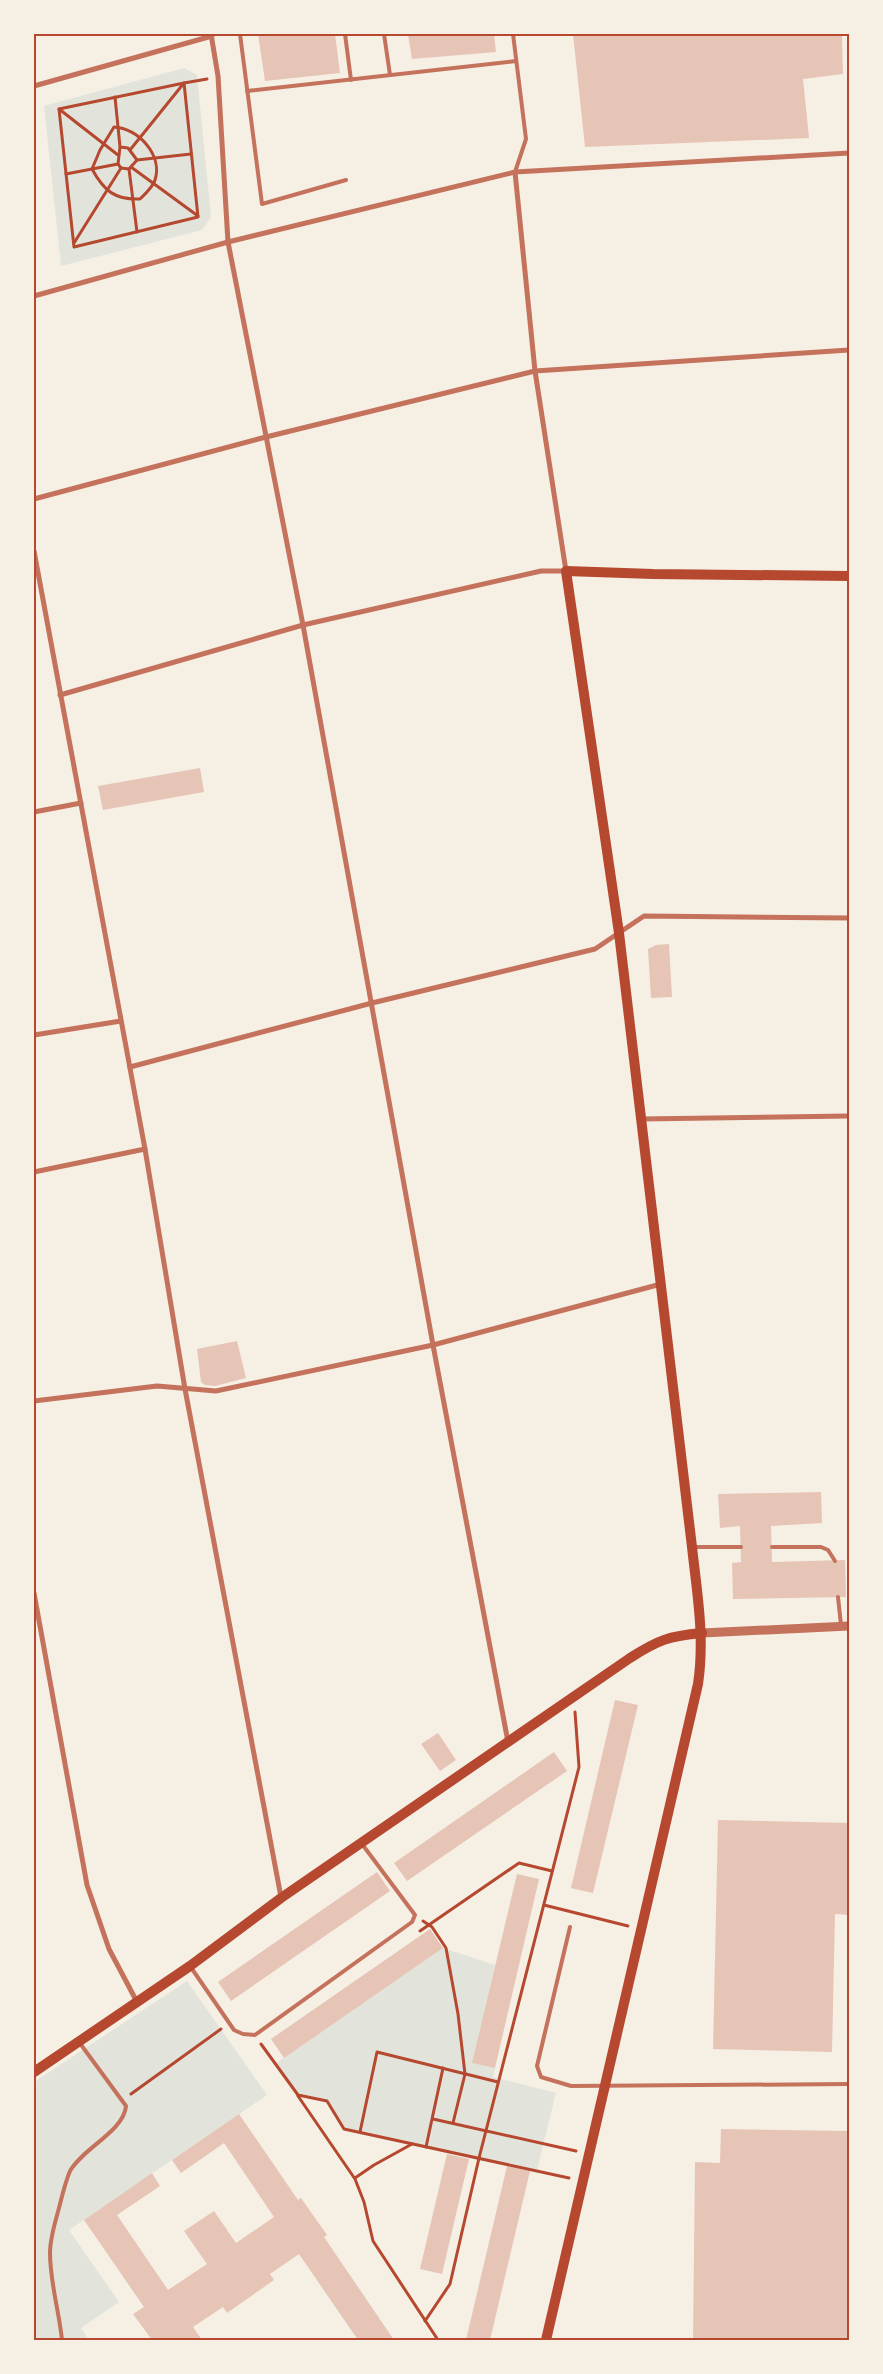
<svg xmlns="http://www.w3.org/2000/svg" width="883" height="2374" font-family="Mulish,sans-serif">
<rect width="100%" height="100%" fill="#f6efe4"/>
<g fill="#e2e4dc">
<path d="M 184,68 L 197,75 L 211,217 L 202,230 L 61,266 L 44,106 Z"/>
<path d="M 443,1948 L 495,1965 L 473,2062 L 495,2068 L 493,2077 L 556,2093 L 537,2170 L 344,2129 L 327,2101 L 298,2095 L 275,2064 Z"/>
<path d="M 187,1981 L 267,2095 L 69,2230 L 119,2302 L 81,2328 L 89,2340 L 34,2340 L 34,2082 Z"/>
</g>
<g fill="#e6c5b7">
<path d="M 258,34 L 335,34 L 340,73 L 265,81 Z"/>
<path d="M 408,34 L 494,34 L 496,52 L 412,59 Z"/>
<path d="M 573,34 L 842,34 L 843,74 L 803,79 L 809,138 L 585,147 Z"/>
<path d="M 200,768 L 204,792 L 103,810 L 98,786 Z"/>
<path d="M 669,944 L 672,997 L 651,998 L 648,949 L 656,945 Z"/>
<path d="M 237,1341 L 246,1378 L 215,1386 L 205,1385 L 201,1382 L 197,1349 Z"/>
<path d="M 821,1492 L 822,1523 L 771,1526 L 772,1562 L 845,1560 L 846,1597 L 733,1599 L 732,1563 L 741,1562 L 740,1526 L 720,1528 L 718,1494 Z"/>
<path d="M 615,1700 L 638,1705 L 593,1893 L 571,1888 Z"/>
<path d="M 438,1733 L 456,1760 L 440,1771 L 421,1744 Z"/>
<path d="M 554,1752 L 567,1771 L 407,1881 L 394,1863 Z"/>
<path d="M 718,1820 L 849,1823 L 849,1915 L 835,1914 L 832,2052 L 713,2049 Z"/>
<path d="M 377,1872 L 390,1891 L 231,2001 L 218,1982 Z"/>
<path d="M 517,1874 L 539,1879 L 495,2068 L 472,2063 Z"/>
<path d="M 430,1929 L 443,1948 L 284,2058 L 271,2039 Z"/>
<path d="M 239,2114 L 298,2200 L 301,2198 L 327,2235 L 324,2237 L 394,2340 L 358,2340 L 299,2254 L 270,2274 L 274,2280 L 227,2313 L 223,2307 L 193,2327 L 202,2340 L 152,2340 L 133,2314 L 144,2307 L 84,2220 L 152,2173 L 160,2186 L 117,2215 L 168,2290 L 207,2264 L 184,2231 L 214,2211 L 236,2243 L 274,2217 L 224,2143 L 181,2173 L 172,2160 Z"/>
<path d="M 721,2129 L 849,2131 L 849,2340 L 693,2340 L 695,2162 L 720,2163 Z"/>
<path d="M 447,2154 L 469,2159 L 442,2274 L 420,2269 Z"/>
<path d="M 507,2166 L 530,2171 L 490,2340 L 466,2340 Z"/>
</g>
<g fill="none" stroke-linecap="round" stroke-linejoin="round">
<g stroke="#b5482f" stroke-width="3">
<path d="M 184,83 L 198,217 L 74,247 L 59,109 Z"/>
<path d="M 115,97 L 120,147 L 118,164 L 121,168 L 129,169 L 137,160 L 128,148 L 120,147"/>
<path d="M 59,109 L 118,155"/>
<path d="M 114,127 C 138,128 163,155 155,180 C 153,187 145,194 140,199 C 115,200 104,191 92,169 L 100,150 Z"/>
<path d="M 130,150 L 184,83 L 207,79"/>
<path d="M 137,160 L 191,154"/>
<path d="M 131,167 L 198,216"/>
<path d="M 129,169 L 137,232"/>
<path d="M 66,174 L 118,164"/>
<path d="M 74,243 L 121,168"/>
<path d="M 544,1905 L 628,1926"/>
<path d="M 423,1921 L 432,1927 L 446,1948 L 458,2014 L 465,2074 L 453,2123"/>
<path d="M 420,1931 L 519,1863 L 552,1871"/>
<path d="M 261,2044 L 298,2095 L 327,2101 L 344,2129 L 569,2178"/>
<path d="M 131,2094 L 221,2029"/>
<path d="M 298,2096 L 355,2179 L 364,2202 L 373,2241 L 438,2340"/>
<path d="M 433,2119 L 576,2151"/>
<path d="M 360,2132 L 377,2052 L 498,2082"/>
<path d="M 426,2147 L 443,2068"/>
<path d="M 355,2178 L 374,2165 L 412,2144"/>
<path d="M 425,2321 L 450,2284 L 479,2158 L 579,1767 L 575,1712"/>
</g>
<g stroke="#c5725c" stroke-width="4">
<path d="M 240,34 L 262,204 L 346,180"/>
<path d="M 345,34 L 351,80"/>
<path d="M 384,34 L 390,75"/>
<path d="M 513,34 L 526,139 L 515,172"/>
<path d="M 247,91 L 516,61"/>
<path d="M 692,1547 L 741,1547"/>
<path d="M 772,1547 L 821,1547 L 828,1550 L 835,1561"/>
<path d="M 838,1597 L 841,1625"/>
<path d="M 570,1927 L 537,2066 L 541,2077 L 571,2086 L 849,2084"/>
<path d="M 190,1966 L 234,2030 L 243,2034 L 255,2035 L 412,1922 L 415,1915 L 362,1844"/>
<path d="M 62,2340 C 59,2311 50,2282 50,2253 C 50,2238 55,2223 59,2208 C 62,2196 65,2183 70,2171 C 83,2148 124,2131 126,2106 L 79,2042"/>
</g>
<g stroke="#c5725c" stroke-width="5">
<path d="M 211,34 L 218,76 L 228,242 L 303,625 L 433,1345 L 508,1742"/>
<path d="M 34,86 L 212,36"/>
<path d="M 34,296 L 228,242 L 515,172 L 849,153"/>
<path d="M 34,499 L 266,437 L 535,371 L 849,350"/>
<path d="M 34,551 L 145,1149 L 185,1389 L 281,1897"/>
<path d="M 60,695 L 303,625 L 541,571 L 566,571 L 535,371 L 515,172"/>
<path d="M 34,812 L 81,803"/>
<path d="M 34,1035 L 121,1021"/>
<path d="M 130,1067 L 372,1003 L 595,949 L 644,916 L 849,918"/>
<path d="M 641,1119 L 849,1116"/>
<path d="M 34,1172 L 145,1149"/>
<path d="M 34,1401 L 157,1386 L 216,1391 L 433,1345 L 661,1284"/>
<path d="M 34,1593 L 87,1885 L 109,1949 L 137,2002"/>
</g>
<path stroke="#c5725c" stroke-width="9" d="M 702,1633 L 849,1626"/>
<g stroke="#b5482f" stroke-width="10">
<path d="M 34,2072 L 190,1966 L 281,1898 L 630,1658 C 658,1640 669,1636 702,1633"/>
<path d="M 546,2340 L 698,1684 C 705,1637 697,1593 692,1547 L 619,933 L 566,571 L 653,574 L 849,576"/>
</g>
</g>
<rect width="883" height="2374" fill="none" stroke="#f6efe4" stroke-width="70"/>
<rect x="35" y="35" width="813" height="2304" fill="none" stroke="#b5482f" stroke-width="2"/>
</svg>
